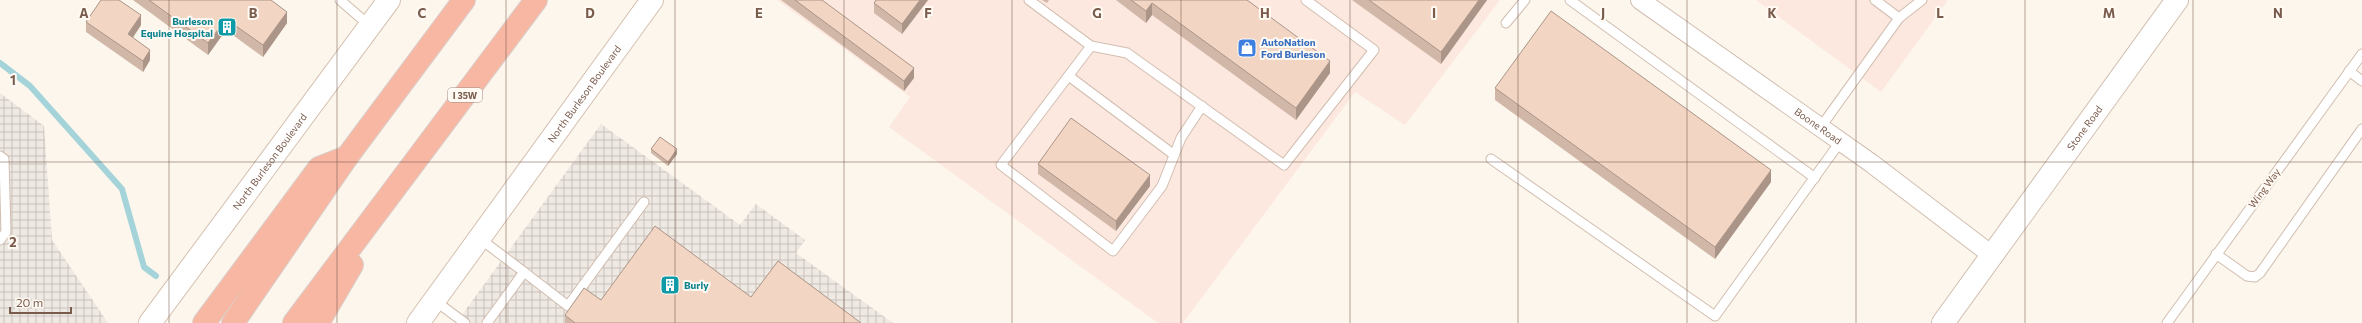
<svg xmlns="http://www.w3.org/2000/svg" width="2362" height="323" font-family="Commissioner,sans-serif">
<defs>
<pattern id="industrial-grid" width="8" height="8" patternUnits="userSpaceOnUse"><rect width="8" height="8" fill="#efe9e4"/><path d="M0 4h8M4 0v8" fill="none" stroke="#c7c0bb"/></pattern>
</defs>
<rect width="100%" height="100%" fill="#fdf6ec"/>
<g fill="#fde8e0">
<path d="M 777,0 L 1500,0 L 1405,125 L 1355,92 L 1183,323 L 1158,323 L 889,127 L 910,97 Z"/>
<path d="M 1756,0 L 1948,0 L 1881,92 Z"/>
</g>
<g fill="url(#industrial-grid)">
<path d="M 0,93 L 44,126 L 52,240 L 108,323 L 0,323 Z"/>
<path d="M 601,124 L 740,225 L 756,204 L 805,240 L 796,253 L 893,323 L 456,323 Z"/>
</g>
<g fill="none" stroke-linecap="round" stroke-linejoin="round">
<path stroke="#a5d3da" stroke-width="6" d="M 0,63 L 30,86 L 122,189 L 144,267 L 156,276"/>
<g stroke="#d1beb0" stroke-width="11">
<g id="service">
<path d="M 340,0 L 370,26"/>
<path d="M 1029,0 L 1091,46 L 1127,53 L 1284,165 L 1374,50 L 1306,0"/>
<path d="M 1570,0 L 1815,178"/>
<path d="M 1899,18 L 1922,0"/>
<path d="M 1506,23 L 1525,0"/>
<path d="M 1091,46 L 1001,165 L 1113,251 L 1162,186 L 1181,138 L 1202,106"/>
<path d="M 2349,71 L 2362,81"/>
<path d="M 1070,77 L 1173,154"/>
<path d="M 1820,128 L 1899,18 L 1875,0"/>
<path d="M 0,156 L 4,159 L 6,232 L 0,240"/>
<path d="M 1491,159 L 1715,316 L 1840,142"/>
<path d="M 479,238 L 524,272 L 487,323"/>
<path d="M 2216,254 L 2247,276 L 2255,277 L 2260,273 L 2362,129"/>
<path d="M 524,272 L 568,306 L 644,202"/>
<path d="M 434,300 L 465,323"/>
<path d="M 2167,323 L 2362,54"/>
</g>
</g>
<g stroke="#d1beb0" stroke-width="20">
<g id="minor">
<path id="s1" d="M 1640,0 L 1871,163 L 1993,256"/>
</g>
</g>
<g stroke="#d1beb0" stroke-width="24">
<g id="tertiary">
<path id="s2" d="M 1943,323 L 2177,0"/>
</g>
</g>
<g stroke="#d6c0b0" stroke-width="24">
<g id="secondary">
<path id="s3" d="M 150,323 L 389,0"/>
<path id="s4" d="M 418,323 L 652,0"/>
</g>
</g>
<g stroke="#dad1cd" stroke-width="24">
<g id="motorway">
<path d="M 204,323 L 319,168 L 347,157"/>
<path d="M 233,323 L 347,157 L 464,0"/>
<path d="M 294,323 L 536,0"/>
<path d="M 318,323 L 352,265"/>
</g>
</g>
<use href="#service" stroke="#fff" stroke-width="9"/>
<use href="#minor" stroke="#fff" stroke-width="18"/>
<use href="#tertiary" stroke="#fff" stroke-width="22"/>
<use href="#secondary" stroke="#fff" stroke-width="22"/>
<use href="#motorway" stroke="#f7b7a3" stroke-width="22"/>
</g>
<g fill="#d1b7a8">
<path d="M 133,0 L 271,0 L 287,23 L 263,57 L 226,30 L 208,55 Z"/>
<path d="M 781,0 L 822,0 L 914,78 L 904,91 Z"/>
<path d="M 928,0 L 902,34 L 874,13 L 874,3 Z"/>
<path d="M 1042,0 L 1049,0 L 1047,3 Z"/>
<path d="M 1116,0 L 1247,0 L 1330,73 L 1296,120 L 1152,15 L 1146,23 Z"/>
<path d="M 1352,0 L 1487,0 L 1441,64 Z"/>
<path d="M 86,22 L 141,25 L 133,38 L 150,60 L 143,72 L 86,32 Z"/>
<path d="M 1495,88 L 1771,182 L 1715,259 L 1495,100 Z"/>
<path d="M 651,149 L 677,154 L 668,166 L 651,153 Z"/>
<path d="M 1038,164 L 1150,186 L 1116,231 L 1038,174 Z"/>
<path d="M 751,297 L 861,323 L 565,323 L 565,315 L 601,300 Z"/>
</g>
<g fill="#aa9588">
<path d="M 920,0 L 928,0 L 902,34 L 902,24 Z"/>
<path d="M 1479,0 L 1487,0 L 1441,64 L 1441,52 Z"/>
<path d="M 1152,3 L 1152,15 L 1146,23 L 1146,11 Z"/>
<path d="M 287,12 L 287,23 L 263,57 L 263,45 Z"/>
<path d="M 141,15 L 141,25 L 128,44 L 128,34 Z"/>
<path d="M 226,19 L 226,30 L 208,55 L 208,43 Z"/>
<path d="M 150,50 L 150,60 L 143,72 L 143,61 Z"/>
<path d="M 1330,61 L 1330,73 L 1296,120 L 1296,108 Z"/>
<path d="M 914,68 L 914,78 L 904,91 L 904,81 Z"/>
<path d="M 677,149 L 677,154 L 668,166 L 668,162 Z"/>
<path d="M 1771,170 L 1771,182 L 1715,259 L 1715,247 Z"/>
<path d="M 1150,175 L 1150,186 L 1116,231 L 1116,221 Z"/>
</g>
<g fill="#f3d5c3" stroke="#aa9588">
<path d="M 101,0 L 119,0 L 141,15 L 128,34 L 150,50 L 143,61 L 86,22 Z"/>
<path d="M 149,0 L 271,0 L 287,12 L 263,45 L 226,19 L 208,43 Z"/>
<path d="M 795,0 L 822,0 L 914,68 L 904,81 Z"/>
<path d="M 876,0 L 920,0 L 902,24 L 874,3 Z"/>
<path d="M 1131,0 L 1247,0 L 1330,61 L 1296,108 L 1152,3 L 1146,11 Z"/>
<path d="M 1369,0 L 1479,0 L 1441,52 Z"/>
<path d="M 1551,11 L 1771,170 L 1715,247 L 1495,88 Z"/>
<path d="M 1071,118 L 1150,175 L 1116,221 L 1038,164 Z"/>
<path d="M 660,137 L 677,149 L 668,162 L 651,149 Z"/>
<path d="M 655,226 L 751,297 L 778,261 L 861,323 L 575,323 L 565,315 L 584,288 L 601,300 Z"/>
</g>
<path fill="none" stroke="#7a5c4d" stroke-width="1" stroke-opacity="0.55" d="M 169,0 L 169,323M 337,0 L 337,323M 506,0 L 506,323M 675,0 L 675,323M 844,0 L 844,323M 1012,0 L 1012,323M 1181,0 L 1181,323M 1350,0 L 1350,323M 1518,0 L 1518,323M 1687,0 L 1687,323M 1856,0 L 1856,323M 2025,0 L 2025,323M 2193,0 L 2193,323M 0,162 L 2362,162"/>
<defs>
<g id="building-square" transform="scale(1)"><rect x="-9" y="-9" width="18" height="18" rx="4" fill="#0f9aa8" stroke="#fffaf3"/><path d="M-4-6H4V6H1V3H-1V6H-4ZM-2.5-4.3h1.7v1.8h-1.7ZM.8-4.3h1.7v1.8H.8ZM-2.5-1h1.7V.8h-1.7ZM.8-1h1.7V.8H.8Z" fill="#fff"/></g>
<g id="shop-square" transform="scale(1)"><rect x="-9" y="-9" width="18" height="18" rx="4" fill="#3f7fe0" stroke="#fffaf3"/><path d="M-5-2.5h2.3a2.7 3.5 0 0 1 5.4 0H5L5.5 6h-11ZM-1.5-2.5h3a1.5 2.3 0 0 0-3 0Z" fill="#fff"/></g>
</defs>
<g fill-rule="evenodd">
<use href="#building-square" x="227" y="27"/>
<use href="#shop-square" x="1247" y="48"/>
<use href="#building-square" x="670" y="285"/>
</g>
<g text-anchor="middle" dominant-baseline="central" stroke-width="4" stroke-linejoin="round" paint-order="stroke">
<rect fill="#fffaf3" stroke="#a28b7f" stroke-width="1" x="448" y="88" width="34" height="14" rx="3"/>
<g font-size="9" font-weight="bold" fill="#7a5c4d">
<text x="465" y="95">I 35W</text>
</g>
<g font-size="10" font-weight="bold" fill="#0d838f" stroke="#fffaf3" text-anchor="end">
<text x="213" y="21">Burleson<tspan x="213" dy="12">Equine Hospital</tspan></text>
<text x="684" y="285" text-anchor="start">Burly</text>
</g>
<g font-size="10" font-weight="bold" fill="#366cbe" stroke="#fffaf3" text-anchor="start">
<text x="1261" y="42">AutoNation<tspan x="1261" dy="12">Ford Burleson</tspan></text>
</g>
<g font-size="10" fill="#7a5c4d" stroke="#fffaf3">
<text stroke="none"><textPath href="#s4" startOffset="283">North Burleson Boulevard</textPath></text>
<text stroke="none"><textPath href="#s1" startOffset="218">Boone Road</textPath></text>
<text stroke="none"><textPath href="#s2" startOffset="241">Stone Road</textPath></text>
<text stroke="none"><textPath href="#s3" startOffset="201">North Burleson Boulevard</textPath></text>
<text transform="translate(2264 188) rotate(-54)">Wing Way</text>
</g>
</g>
<g font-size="13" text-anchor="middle" font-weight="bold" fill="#7a5c4d" stroke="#fffaf3" stroke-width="4" stroke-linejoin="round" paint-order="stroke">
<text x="84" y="18">A</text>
<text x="253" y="18">B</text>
<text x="422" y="18">C</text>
<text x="590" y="18">D</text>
<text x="759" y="18">E</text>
<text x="928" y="18">F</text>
<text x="1097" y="18">G</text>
<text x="1265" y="18">H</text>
<text x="1434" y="18">I</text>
<text x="1603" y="18">J</text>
<text x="1772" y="18">K</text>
<text x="1940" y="18">L</text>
<text x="2109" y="18">M</text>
<text x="2278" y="18">N</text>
<text x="13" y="85">1</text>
<text x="13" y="247">2</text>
</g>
<path d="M10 307v6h61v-6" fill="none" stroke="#7a5c4d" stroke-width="2"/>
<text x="16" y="307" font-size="12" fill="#7a5c4d" stroke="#fffaf3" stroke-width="3" paint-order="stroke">20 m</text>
</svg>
